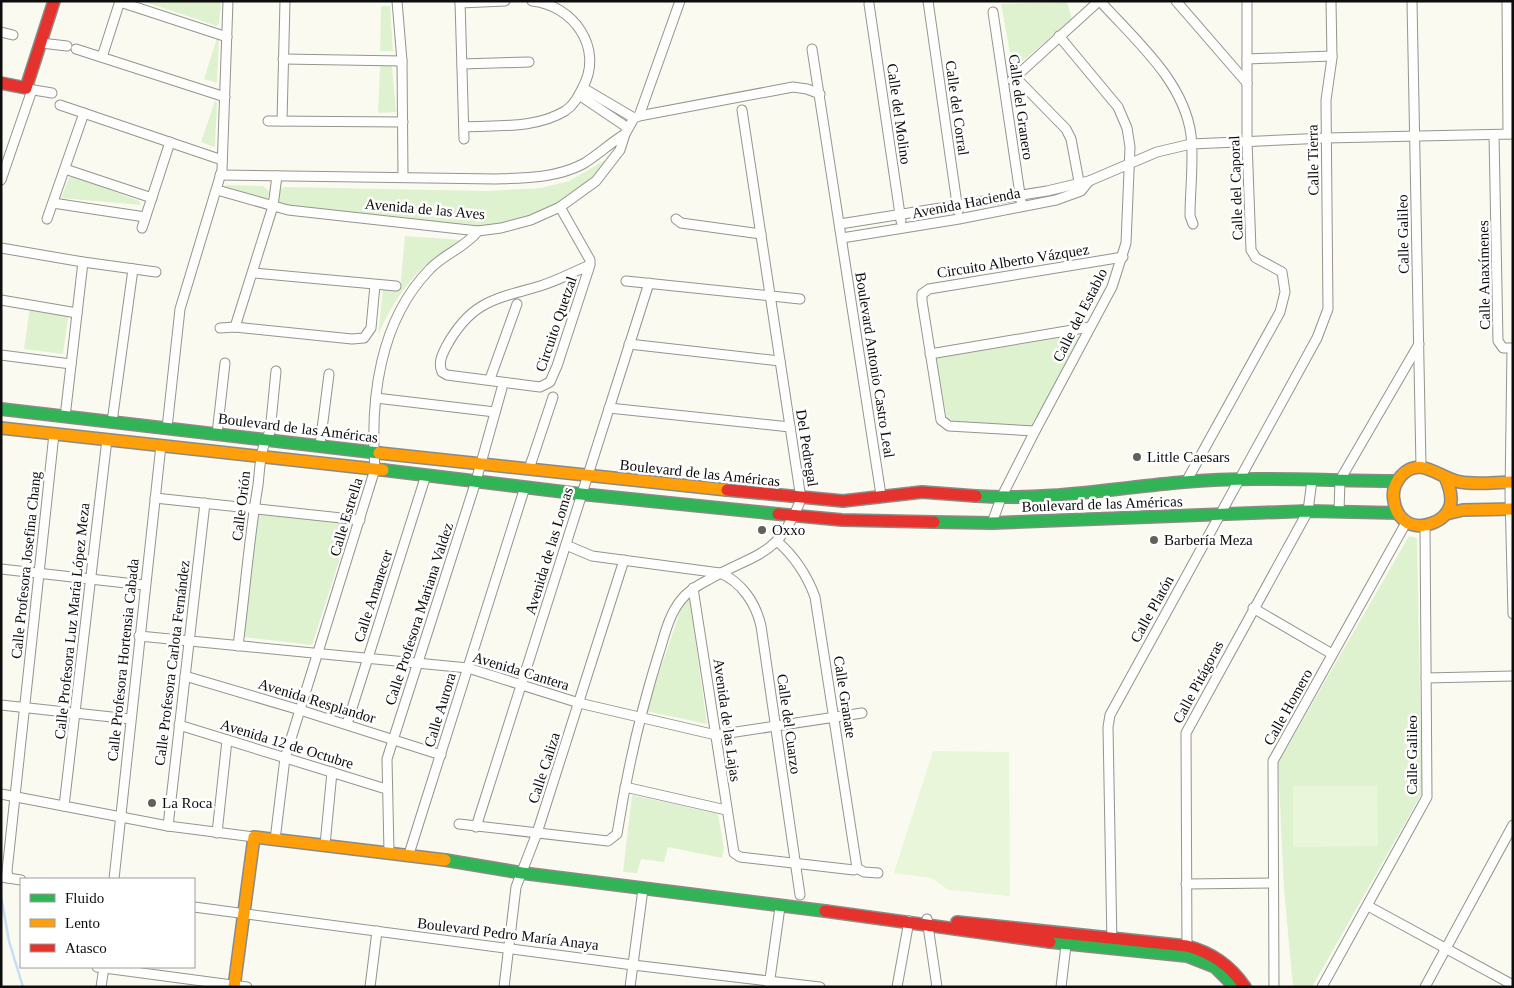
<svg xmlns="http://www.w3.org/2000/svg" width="1514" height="988" font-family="'Times New Roman',serif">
<rect width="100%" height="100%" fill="#fbfaf1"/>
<g fill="#dff2cf">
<path d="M 142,1 L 221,1 L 219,24 L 217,26 Z"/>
<path d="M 1067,2 L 1072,19 L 1013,69 L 1001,4 Z"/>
<path d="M 381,6 L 390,6 L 393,51 L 380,51 Z"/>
<path d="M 217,38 L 219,39 L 217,83 L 204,79 Z"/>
<path d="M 380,66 L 392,66 L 396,112 L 378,113 Z"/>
<path d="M 215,101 L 217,102 L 215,147 L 201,142 Z"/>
<path d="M 609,158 L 602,171 L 551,211 L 496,230 L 280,207 L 277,199 L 278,191 L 284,187 L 487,191 L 541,188 L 569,181 Z"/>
<path d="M 73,176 L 139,201 L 141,205 L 61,198 L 69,178 Z"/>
<path d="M 226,185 L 263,186 L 268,190 L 269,193 L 266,201 L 223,188 Z"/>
<path d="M 405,236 L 461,240 C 419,264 398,291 378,335 L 383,289 L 400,290 Z"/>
<path d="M 30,307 L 69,312 L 63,354 L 24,349 Z"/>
<path d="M 1077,335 L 1081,338 L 1029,430 L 947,420 L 936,358 Z"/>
<path d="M 258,510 L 352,521 L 312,645 L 243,637 Z"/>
<path d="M 1409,536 L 1417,538 L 1422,793 L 1312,987 L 1293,987 L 1284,889 L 1278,763 Z"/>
<path d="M 689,595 L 707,724 L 646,711 L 684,600 Z"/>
<path d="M 632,795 L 718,814 L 724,848 L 722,858 L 668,847 L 664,862 L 641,859 L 637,873 L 623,872 Z"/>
</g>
<g fill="#eaf6da">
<path d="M 933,751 L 1009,752 L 1010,896 L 949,890 L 931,878 L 894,873 Z"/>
<path d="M 1293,786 L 1377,786 L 1378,846 L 1293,847 Z"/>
</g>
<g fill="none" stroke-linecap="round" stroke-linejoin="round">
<path stroke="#c5ddf7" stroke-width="2.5" d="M 1,896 L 9,941 L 23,987"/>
<g stroke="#949490" stroke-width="11">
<g id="street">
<path d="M 397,1 L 402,61 L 403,177"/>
<path d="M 460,1 L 464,139"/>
<path d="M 928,1 L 958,211"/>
<path d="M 1100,1 C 1135,40 1184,81 1191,135 C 1194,161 1190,189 1190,216 L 1193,224"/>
<path d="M 1176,1 L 1247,83"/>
<path d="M 1412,1 L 1421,467"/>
<path d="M 1507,1 L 1508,134"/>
<path d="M 120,2 L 227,37"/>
<path d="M 460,3 L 505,1"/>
<path d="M 869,4 L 901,221"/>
<path d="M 993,12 L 1021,201"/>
<path d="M 1,32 L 13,35"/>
<path d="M 41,43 L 67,46"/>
<path d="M 76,49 L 225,97"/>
<path d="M 812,49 L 881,495"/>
<path d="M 102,57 L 120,1"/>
<path d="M 283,59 L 402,61"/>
<path d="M 1247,59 L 1332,56"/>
<path d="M 462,64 L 529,62"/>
<path d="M 1015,77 L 1066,129 L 1071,139 L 1080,187"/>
<path d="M 1012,80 L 1099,1"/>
<path d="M 583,88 L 634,118"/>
<path d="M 28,89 L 52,93"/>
<path d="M 579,95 L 628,128"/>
<path d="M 60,105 L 222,160"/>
<path d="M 639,116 L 793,87 L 807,89 L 820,94"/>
<path d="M 268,121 L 403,122"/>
<path d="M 282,121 L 285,1"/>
<path d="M 464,127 C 497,125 535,129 565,111 C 574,105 578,97 583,87 C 604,48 573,5 532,1"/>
<path d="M 1494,135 L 1498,341 L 1503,348 L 1512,348 L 1510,495 L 1513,614"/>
<path d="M 65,169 L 152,198"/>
<path d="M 220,175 L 496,179 C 526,178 556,178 583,164 C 598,155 610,143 625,134"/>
<path d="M 1,180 L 32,90"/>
<path d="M 217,190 L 288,210 L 478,231 L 501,228 L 531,220 L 560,207 L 596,181 L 620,150 L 625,134 L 634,118 L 639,116 L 680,1"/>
<path d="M 53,203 L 145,217"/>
<path d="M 560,207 L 590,260 L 590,265 L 557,366 L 550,382 L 540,387 L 447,375 L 442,372 C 438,363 442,355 446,347 C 471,301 495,299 540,286 C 557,281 573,272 590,265"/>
<path d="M 47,219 L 84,113"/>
<path d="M 676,219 L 681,223 L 761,234"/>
<path d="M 840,224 L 1047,191 L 1089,181 L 1157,152 L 1191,144 L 1326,138 L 1513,134"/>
<path d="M 142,228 L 170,142"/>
<path d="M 842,238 L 959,219 L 1056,200 L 1081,191 L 1089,181"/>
<path d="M 1,248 L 83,262 L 156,272"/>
<path d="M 253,273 L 396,286"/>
<path d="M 626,281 L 800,299"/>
<path d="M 1,300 L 77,313"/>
<path d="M 235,327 L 273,206 L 277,176"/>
<path d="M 220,328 L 235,327 L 352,339 L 364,338 L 371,328 L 375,285"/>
<path d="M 629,344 L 780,361"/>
<path d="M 930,354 L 1090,327"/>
<path d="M 1,355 L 71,364"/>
<path d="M 490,379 L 517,304"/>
<path d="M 376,398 L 495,412"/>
<path d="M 609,408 L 790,427"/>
<path d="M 65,417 L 83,262"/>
<path d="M 112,422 L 133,269"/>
<path d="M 167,428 L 180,309 L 222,170 L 228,1"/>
<path d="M 1035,431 L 949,426 L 941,420 L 922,301 L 922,294 L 929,289 L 1123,257"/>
<path d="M 217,434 L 225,363"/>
<path d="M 320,445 L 329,374"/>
<path d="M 529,469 L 553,397"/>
<path d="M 1186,482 L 1280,312 L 1285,292 L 1282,272 L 1256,258 L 1251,250 L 1247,141 L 1247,1"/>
<path d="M 155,498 L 360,520"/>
<path d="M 1339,511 L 1340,480 L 1419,344"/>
<path d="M 992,523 L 1001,498 L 1035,431 L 1112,287 L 1126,243 L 1130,147 L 1127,128 L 1118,107 L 1059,36"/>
<path d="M 777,541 C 794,556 807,575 815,597 L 857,868"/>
<path d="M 566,545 L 592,556 L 720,573 C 742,582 756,604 761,626 L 800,895"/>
<path d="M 1,569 L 144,585"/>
<path d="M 693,588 L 734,853 L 740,857 L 854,870 L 857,868"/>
<path d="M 1253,608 L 1332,654"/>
<path d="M 139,636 L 468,668 L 579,703 L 716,735 L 862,713"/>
<path d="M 238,646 C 245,592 249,538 258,485 C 260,468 260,447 270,432 L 276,371"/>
<path d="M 185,676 L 300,710 L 441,755"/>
<path d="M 1426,678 L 1513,676"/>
<path d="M 1,705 L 130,719"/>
<path d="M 347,724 L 426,475"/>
<path d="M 179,725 L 386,789"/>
<path d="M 625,787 L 726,810"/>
<path d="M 1,794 L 168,826 L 254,837"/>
<path d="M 64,806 L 107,439"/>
<path d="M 459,824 L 608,841 L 617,834 C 627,771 639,717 658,656 C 664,638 668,616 681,600 C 688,591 698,585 708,580 C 757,552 778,558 801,499 L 742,110"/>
<path d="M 168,826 L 205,503"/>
<path d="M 476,827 L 649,283"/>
<path d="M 217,833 L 227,740"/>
<path d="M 275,840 L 285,758 L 375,469 C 370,400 379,321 430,269 C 444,254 466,247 478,231"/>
<path d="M 325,845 L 332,772"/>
<path d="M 389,852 L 387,759 L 476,481 L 502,388"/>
<path d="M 409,854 L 525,487"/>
<path d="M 857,868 L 864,872 L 878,873"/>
<path d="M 1,877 L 21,880"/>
<path d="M 8,878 L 7,871 L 54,434"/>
<path d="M 114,879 L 161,445"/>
<path d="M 1186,884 L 1273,883"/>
<path d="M 1368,906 L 1513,985"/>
<path d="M 194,907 L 633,965 L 820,987"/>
<path d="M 927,919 L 937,987"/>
<path d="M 1112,945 L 1108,727 L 1110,715 L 1317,338 L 1328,309 L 1326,100 L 1332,58 L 1331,1"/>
<path d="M 1187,951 L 1186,733 L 1308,511 L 1312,480"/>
<path d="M 97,967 L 247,987"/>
<path d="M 769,986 L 780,907"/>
<path d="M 101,987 L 104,967"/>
<path d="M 370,987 L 377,931"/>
<path d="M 504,987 L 516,887 L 537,833 L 624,560"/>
<path d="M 630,987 L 643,889"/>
<path d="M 897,987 L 909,921"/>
<path d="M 1061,987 L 1067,937"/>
<path d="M 1274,987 L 1273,761 L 1407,521"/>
<path d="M 1322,987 L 1427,797 L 1425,526"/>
<path d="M 1425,987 L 1513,825"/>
</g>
</g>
<g stroke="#8b8a86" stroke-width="14">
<g id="fast">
<path d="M 1,409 L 379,453"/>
<path d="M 383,470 L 581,494 L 778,514"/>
<path d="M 976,496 C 1046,501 1115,488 1184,482 C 1255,476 1327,481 1397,481"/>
<path d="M 934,522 L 992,523 L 1308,511 L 1398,513"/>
<path d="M 445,860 L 522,873 L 825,911"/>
<path d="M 1050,942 L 1187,956 L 1215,967 L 1235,987"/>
</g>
</g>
<g stroke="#8b8a86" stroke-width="14">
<g id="slow">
<path d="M 1,428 L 383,470"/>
<path d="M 379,453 L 727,490"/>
<path d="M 1445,477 C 1449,486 1453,496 1450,506 C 1445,522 1422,530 1408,523 C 1400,518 1395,510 1394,501 C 1392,492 1395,483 1401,476 C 1420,455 1439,478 1460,482 C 1477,485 1496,482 1513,482"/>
<path d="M 1446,514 L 1463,510 L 1513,509"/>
<path d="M 234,987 L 254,837 L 445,860"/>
</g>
</g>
<g stroke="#8b8a86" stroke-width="14">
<g id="jam">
<path d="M 1,83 L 26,88 L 54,1"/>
<path d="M 727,490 L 843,501 L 922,492 L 976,496"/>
<path d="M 778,514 L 842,520 L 934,522"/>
<path d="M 825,911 L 1050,942"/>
<path d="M 957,922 L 1187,946 C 1212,953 1230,965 1245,987"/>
</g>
</g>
<use href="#street" stroke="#fefefd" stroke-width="9"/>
<use href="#fast" stroke="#30b455" stroke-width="11"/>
<use href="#slow" stroke="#ff9f0a" stroke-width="11"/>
<use href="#jam" stroke="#e5322d" stroke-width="11"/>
</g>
<g fill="#60605d" stroke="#fff" stroke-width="2">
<circle cx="1137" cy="457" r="5"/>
<circle cx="762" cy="530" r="5"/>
<circle cx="1154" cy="540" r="5"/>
<circle cx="152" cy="803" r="5"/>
</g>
<g text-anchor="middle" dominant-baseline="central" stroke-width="5" stroke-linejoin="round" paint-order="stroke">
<g font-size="15" fill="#0d0d0d" stroke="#fff">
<text transform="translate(1021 107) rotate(82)">Calle del Granero</text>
<text transform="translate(957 108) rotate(82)">Calle del Corral</text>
<text transform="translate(899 114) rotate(82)">Calle del Molino</text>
<text transform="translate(1313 160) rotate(-91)">Calle Tierra</text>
<text transform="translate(1236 188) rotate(-92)">Calle del Caporal</text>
<text transform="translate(966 203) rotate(-11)">Avenida Hacienda</text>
<text transform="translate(425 209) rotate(5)">Avenida de las Aves</text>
<text transform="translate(1403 234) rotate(-91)">Calle Galileo</text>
<text transform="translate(1013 261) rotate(-9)">Circuito Alberto Vázquez</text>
<text transform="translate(1484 275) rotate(-91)">Calle Anaxímenes</text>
<text transform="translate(1080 315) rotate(-63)">Calle del Establo</text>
<text transform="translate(556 324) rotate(-71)">Circuito Quetzal</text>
<text transform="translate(875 365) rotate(81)">Boulevard Antonio Castro Leal</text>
<text transform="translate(298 428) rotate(7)">Boulevard de las Américas</text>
<text transform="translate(807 448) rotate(81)">Del Pedregal</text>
<text transform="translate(700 473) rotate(6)">Boulevard de las Américas</text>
<text transform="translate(1102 504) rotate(-2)">Boulevard de las Américas</text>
<text transform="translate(241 506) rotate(-83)">Calle Orión</text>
<text transform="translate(346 517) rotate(-73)">Calle Estrella</text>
<text transform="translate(549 551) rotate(-73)">Avenida de las Lomas</text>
<text transform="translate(26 565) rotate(-84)">Calle Profesora Josefina Chang</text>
<text transform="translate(373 596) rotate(-72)">Calle Amanecer</text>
<text transform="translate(1152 609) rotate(-61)">Calle Platón</text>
<text transform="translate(419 614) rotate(-72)">Calle Profesora Mariana Valdez</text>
<text transform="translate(72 621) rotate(-84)">Calle Profesora Luz María López Meza</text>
<text transform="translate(123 660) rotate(-84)">Calle Profesora Hortensia Cabada</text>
<text transform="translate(172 663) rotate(-83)">Calle Profesora Carlota Fernández</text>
<text transform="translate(521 671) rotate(17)">Avenida Cantera</text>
<text transform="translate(1198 682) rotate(-62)">Calle Pitágoras</text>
<text transform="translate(845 697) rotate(81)">Calle Granate</text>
<text transform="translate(317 701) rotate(17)">Avenida Resplandor</text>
<text transform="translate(1288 707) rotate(-61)">Calle Homero</text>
<text transform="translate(440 710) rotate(-73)">Calle Aurora</text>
<text transform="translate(727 720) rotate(82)">Avenida de las Lajas</text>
<text transform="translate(789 724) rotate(82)">Calle del Cuarzo</text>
<text transform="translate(287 744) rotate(17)">Avenida 12 de Octubre</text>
<text transform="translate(1412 755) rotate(-90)">Calle Galileo</text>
<text transform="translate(544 768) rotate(-72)">Calle Caliza</text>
<text transform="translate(508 934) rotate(7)">Boulevard Pedro María Anaya</text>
</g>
<g font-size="15" fill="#0d0d0d" stroke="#fff" text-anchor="start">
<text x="1147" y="457">Little Caesars</text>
<text x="772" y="530">Oxxo</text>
<text x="1164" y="540">Barbería Meza</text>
<text x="162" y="803">La Roca</text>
</g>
</g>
<rect width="1514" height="988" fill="none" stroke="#0d0d0d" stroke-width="5"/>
<rect x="20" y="878" width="175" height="90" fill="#ffffff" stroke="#9e9e9e"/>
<rect x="30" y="894" width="25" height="8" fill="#30b455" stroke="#9e9e9e"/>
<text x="65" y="903" font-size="15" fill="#0d0d0d">Fluido</text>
<rect x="30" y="919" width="25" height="8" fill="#ff9f0a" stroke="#9e9e9e"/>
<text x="65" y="928" font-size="15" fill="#0d0d0d">Lento</text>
<rect x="30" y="944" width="25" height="8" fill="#e5322d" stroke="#9e9e9e"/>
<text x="65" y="953" font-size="15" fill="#0d0d0d">Atasco</text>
</svg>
